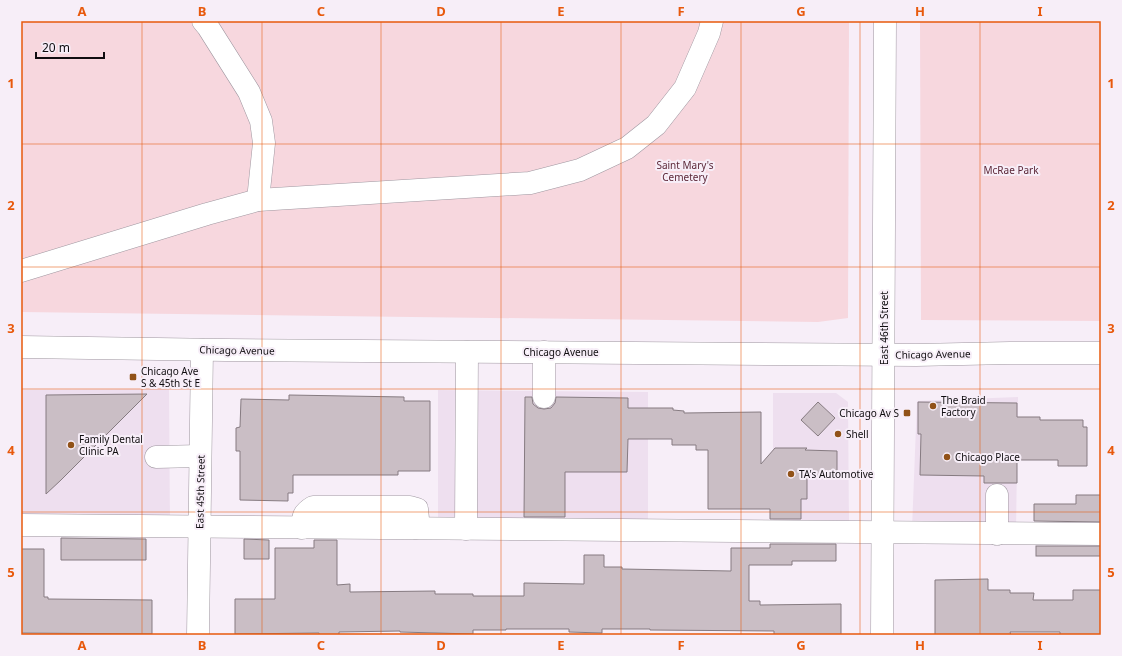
<svg xmlns="http://www.w3.org/2000/svg" width="1122" height="656" font-family="'Noto Sans',sans-serif">
<rect width="100%" height="100%" fill="#f7eef8"/>
<g fill="#eedfef">
<path d="M 169,389 L 170,525 L 21,522 L 21,390 Z"/>
<path d="M 438,390 L 648,392 L 648,528 L 438,525 Z"/>
<path d="M 773,393 L 836,393 L 848,402 L 849,524 L 773,524 Z"/>
<path d="M 1018,397 L 1016,530 L 912,529 L 917,401 Z"/>
</g>
<g fill="#f7d7de">
<path d="M 21,21 L 849,21 L 848,318 L 818,322 L 21,312 Z"/>
<path d="M 920,21 L 1101,21 L 1101,321 L 921,320 Z"/>
</g>
<g fill="#cabec5" stroke="#867b81">
<path d="M 147,394 L 61,480 L 46,494 L 46,395 Z"/>
<path d="M 289,395 L 404,397 L 404,401 L 430,401 L 430,471 L 398,471 L 398,475 L 293,475 L 293,493 L 288,493 L 288,501 L 240,500 L 240,451 L 236,451 L 236,428 L 240,427 L 241,399 L 289,400 Z"/>
<path d="M 525,397 L 532,397 L 533,404 L 538,408 L 544,409 L 551,408 L 555,403 L 556,397 L 628,398 L 628,408 L 673,408 L 673,410 L 684,411 L 684,413 L 761,412 L 761,464 L 775,448 L 807,448 L 805,450 L 837,451 L 837,476 L 807,476 L 807,499 L 801,499 L 801,519 L 770,519 L 770,509 L 708,509 L 708,450 L 696,450 L 696,445 L 672,445 L 672,439 L 628,439 L 627,472 L 565,472 L 565,517 L 524,517 Z"/>
<path d="M 818,402 L 835,418 L 818,436 L 801,420 Z"/>
<path d="M 918,402 L 1017,403 L 1017,417 L 1040,417 L 1040,420 L 1083,420 L 1083,427 L 1087,427 L 1087,466 L 1058,466 L 1058,460 L 1017,460 L 1017,483 L 984,483 L 984,476 L 920,475 L 921,434 L 918,434 Z"/>
<path d="M 1076,495 L 1101,495 L 1101,522 L 1034,521 L 1034,504 L 1076,504 Z"/>
<path d="M 61,538 L 146,539 L 146,560 L 61,560 Z"/>
<path d="M 244,539 L 269,540 L 269,559 L 244,559 Z"/>
<path d="M 314,540 L 337,540 L 337,585 L 350,584 L 350,592 L 435,591 L 435,594 L 473,594 L 473,596 L 524,596 L 524,583 L 584,584 L 584,555 L 604,555 L 604,567 L 622,567 L 622,569 L 731,571 L 731,548 L 770,548 L 770,544 L 836,544 L 836,561 L 792,561 L 792,565 L 749,565 L 749,601 L 760,601 L 760,605 L 841,604 L 841,635 L 774,635 L 774,631 L 650,630 L 650,629 L 602,629 L 602,633 L 569,632 L 569,629 L 506,629 L 506,630 L 473,630 L 473,634 L 400,632 L 400,631 L 339,632 L 339,635 L 319,635 L 319,633 L 235,634 L 235,599 L 275,599 L 275,548 L 314,548 Z"/>
<rect x="1036" y="546" width="65" height="10"/>
<path d="M 21,549 L 44,549 L 44,597 L 48,597 L 48,599 L 152,600 L 152,634 L 21,633 Z"/>
<path d="M 988,579 L 988,590 L 1010,590 L 1010,593 L 1034,593 L 1033,600 L 1073,600 L 1073,590 L 1101,590 L 1101,635 L 1060,635 L 1060,632 L 1010,632 L 1011,635 L 935,635 L 935,580 Z"/>
</g>
<g fill="none" stroke-linecap="round" stroke-linejoin="round">
<g stroke="#9f97a0" stroke-width="23">
<g id="minor">
<path d="M 203,21 L 208,27 L 249,92 L 261,121 L 264,143 L 258,200"/>
<path d="M 21,271 L 207,214 L 258,200 L 530,183 L 580,170 L 627,148 L 656,125 L 685,88 L 709,33 L 712,21"/>
<path d="M 21,347 L 225,350 L 916,355 L 1010,353 L 1101,353"/>
<path d="M 544,397 L 544,352"/>
<path d="M 156,457 L 200,456"/>
<path d="M 21,525 L 1101,534"/>
<path d="M 302,528 C 303,516 303,513 313,507 L 410,507 L 417,509 L 418,519 L 416,528"/>
<path d="M 466,529 L 467,352"/>
<path d="M 997,534 L 997,495"/>
<path d="M 198,635 L 202,350"/>
</g>
</g>
<g stroke="#9f97a0" stroke-width="23">
<path id="major" d="M 882,635 L 885,21"/>
</g>
<use href="#minor" stroke="#fff" stroke-width="22"/>
<use href="#major" stroke="#fff" stroke-width="22"/>
</g>
<path fill="none" stroke="#e8590c" stroke-width="1" stroke-opacity="0.55" d="M 142,21 L 142,635M 262,21 L 262,635M 381,21 L 381,635M 501,21 L 501,635M 621,21 L 621,635M 741,21 L 741,635M 860,21 L 860,635M 980,21 L 980,635M 21,144 L 1101,144M 21,267 L 1101,267M 21,389 L 1101,389M 21,512 L 1101,512"/>
<g fill="#915218" stroke="#f7eef8" stroke-width="1.5">
<rect x="129" y="373" width="8" height="8" rx="2"/>
<circle cx="933" cy="406" r="4"/>
<rect x="903" y="409" width="8" height="8" rx="2"/>
<circle cx="838" cy="434" r="4"/>
<circle cx="71" cy="445" r="4"/>
<circle cx="947" cy="457" r="4"/>
<circle cx="791" cy="474" r="4"/>
</g>
<g text-anchor="middle" dominant-baseline="central" stroke-width="4" stroke-linejoin="round" paint-order="stroke">
<g font-size="10" fill="#5c2738" stroke="#f7eef8">
<text x="685" y="165">Saint Mary's<tspan x="685" dy="12">Cemetery</tspan></text>
<text x="1011" y="170">McRae Park</text>
</g>
<g font-size="10" fill="#100d10" stroke="#f7eef8">
<text transform="translate(884 328) rotate(-90)">East 46th Street</text>
<text transform="translate(237 350) rotate(1)">Chicago Avenue</text>
<text x="561" y="352">Chicago Avenue</text>
<text transform="translate(933 354) rotate(-1)">Chicago Avenue</text>
<text transform="translate(200 492) rotate(-89)">East 45th Street</text>
</g>
<g font-size="10" fill="#100d10" stroke="#f7eef8" text-anchor="start">
<text x="141" y="371">Chicago Ave<tspan x="141" dy="12">S &amp; 45th St E</tspan></text>
<text x="941" y="400">The Braid<tspan x="941" dy="12">Factory</tspan></text>
<text x="899" y="413" text-anchor="end">Chicago Av S</text>
<text x="846" y="434">Shell</text>
<text x="79" y="439">Family Dental<tspan x="79" dy="12">Clinic PA</tspan></text>
<text x="955" y="457">Chicago Place</text>
<text x="799" y="474">TA's Automotive</text>
</g>
</g>
<rect width="1122" height="656" fill="none" stroke="#f7eef8" stroke-width="44"/>
<path d="M36 52v6h68v-6" fill="none" stroke="#100d10" stroke-width="2"/>
<text x="42" y="52" font-size="12" fill="#100d10" stroke="#f7eef8" stroke-width="3" paint-order="stroke">20 m</text>
<rect x="22" y="22" width="1078" height="612" fill="none" stroke="#e8590c" stroke-width="1.5"/>
<g font-size="13" text-anchor="middle" font-weight="bold" fill="#e8590c">
<text x="82" y="16">A</text>
<text x="202" y="16">B</text>
<text x="321" y="16">C</text>
<text x="441" y="16">D</text>
<text x="561" y="16">E</text>
<text x="681" y="16">F</text>
<text x="801" y="16">G</text>
<text x="920" y="16">H</text>
<text x="1040" y="16">I</text>
<text x="11" y="88">1</text>
<text x="1111" y="88">1</text>
<text x="11" y="210">2</text>
<text x="1111" y="210">2</text>
<text x="11" y="333">3</text>
<text x="1111" y="333">3</text>
<text x="11" y="455">4</text>
<text x="1111" y="455">4</text>
<text x="11" y="577">5</text>
<text x="1111" y="577">5</text>
<text x="82" y="650">A</text>
<text x="202" y="650">B</text>
<text x="321" y="650">C</text>
<text x="441" y="650">D</text>
<text x="561" y="650">E</text>
<text x="681" y="650">F</text>
<text x="801" y="650">G</text>
<text x="920" y="650">H</text>
<text x="1040" y="650">I</text>
</g>
</svg>
